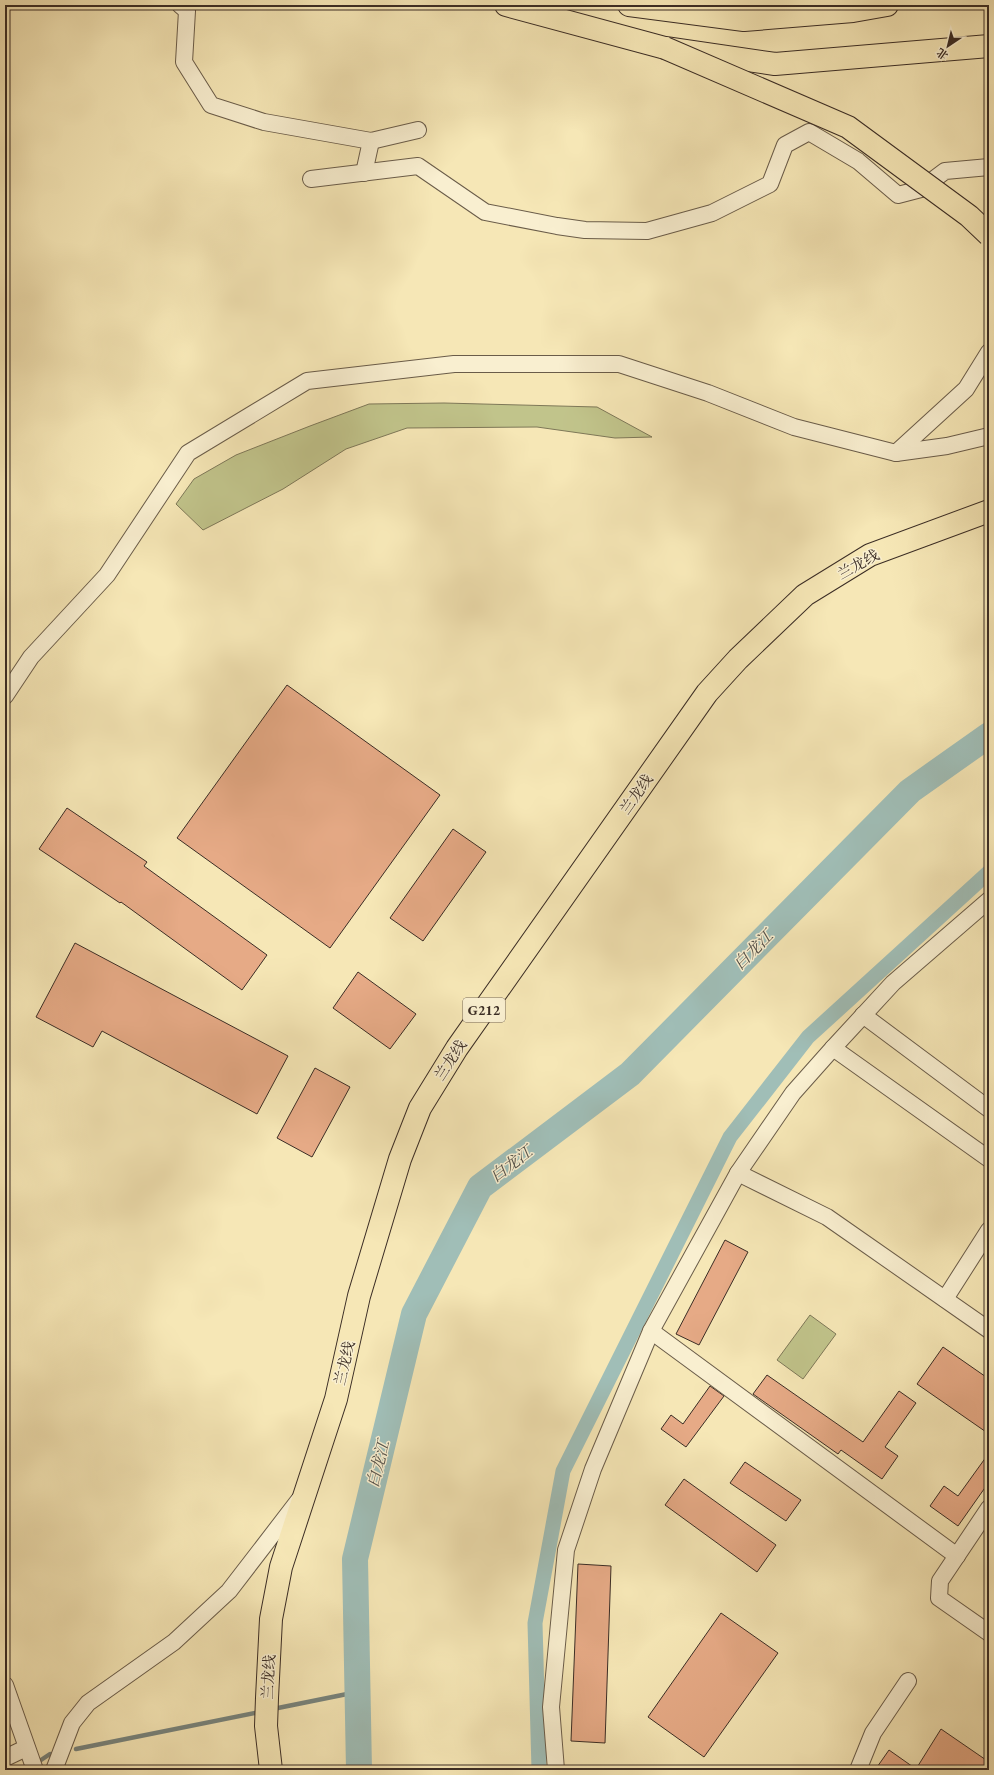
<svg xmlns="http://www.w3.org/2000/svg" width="994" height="1775" font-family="'EB Garamond','Noto Serif SC',serif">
<rect width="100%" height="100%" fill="#f6e7b6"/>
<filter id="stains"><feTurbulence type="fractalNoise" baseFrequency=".005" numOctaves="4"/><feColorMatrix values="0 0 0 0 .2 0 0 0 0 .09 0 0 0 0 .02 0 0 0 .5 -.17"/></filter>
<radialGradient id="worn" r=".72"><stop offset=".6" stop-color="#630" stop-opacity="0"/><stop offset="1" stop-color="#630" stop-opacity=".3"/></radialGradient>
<g fill="#c1c48b" stroke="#7e7858">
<path d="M 444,403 L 597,407 L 652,437 L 615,438 L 537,427 L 407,428 L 346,449 L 283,489 L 203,530 L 176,504 L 194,479 L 236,455 L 310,426 L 369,404 Z"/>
<path d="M 810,1315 L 836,1334 L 803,1379 L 777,1360 Z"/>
</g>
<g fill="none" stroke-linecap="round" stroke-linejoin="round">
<g stroke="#78847d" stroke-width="4.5">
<path d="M 273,1709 L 357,1692"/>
<path d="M 76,1749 L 260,1712"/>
<path d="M 26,1770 L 50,1754"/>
</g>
<path stroke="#a0beb7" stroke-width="15" d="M 539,1770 L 535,1623 L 563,1471 L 730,1137 L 808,1037 L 989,872"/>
<path stroke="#a0beb7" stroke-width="26" d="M 359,1770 L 355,1559 L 414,1314 L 480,1187 L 630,1074 L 910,791 L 989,735"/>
</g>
<g fill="#e6aa86" stroke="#3b2d25">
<path d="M 287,685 L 440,795 L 330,948 L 177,838 Z"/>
<path d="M 67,808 L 147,862 L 144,866 L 267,955 L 242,990 L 121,902 L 120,903 L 39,849 Z"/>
<path d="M 453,829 L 486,852 L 423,941 L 390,918 Z"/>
<path d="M 75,943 L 288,1056 L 257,1114 L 102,1031 L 93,1047 L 36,1017 Z"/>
<path d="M 358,972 L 416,1014 L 390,1049 L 333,1008 Z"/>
<path d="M 315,1068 L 350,1087 L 312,1157 L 277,1138 Z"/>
<path d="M 725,1240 L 748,1252 L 699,1345 L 676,1334 Z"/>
<path d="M 943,1347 L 989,1379 L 989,1434 L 917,1384 Z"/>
<path d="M 767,1375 L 863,1442 L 899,1391 L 916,1403 L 885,1447 L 898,1456 L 882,1479 L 841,1450 L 838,1454 L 753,1394 Z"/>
<path d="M 710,1386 L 724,1396 L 686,1447 L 661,1429 L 671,1415 L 683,1424 Z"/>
<path d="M 989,1453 L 989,1482 L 958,1526 L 930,1506 L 944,1486 L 958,1496 Z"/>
<path d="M 745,1462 L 801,1500 L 786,1521 L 730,1483 Z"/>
<path d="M 684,1479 L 776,1545 L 757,1572 L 665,1505 Z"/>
<path d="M 578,1564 L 611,1566 L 605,1743 L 571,1741 Z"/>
<path d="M 721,1613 L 778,1653 L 704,1757 L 648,1717 Z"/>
<path d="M 941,1729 L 989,1762 L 989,1770 L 875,1770 L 889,1750 L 916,1769 Z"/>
</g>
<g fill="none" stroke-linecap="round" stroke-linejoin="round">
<g stroke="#6a5c49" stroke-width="18">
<g id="street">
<path d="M 180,5 L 187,11 L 184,62 L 211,105 L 264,122 L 371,141 L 418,130"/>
<path d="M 364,173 L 371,141"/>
<path d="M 311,179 L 418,166 L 485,212 L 557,226 L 585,230 L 647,231 L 712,213 L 770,184 L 785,145 L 809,132 L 858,161 L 898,195 L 921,189 L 945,171 L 989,167"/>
<path d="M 896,453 L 966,389 L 989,352"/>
<path d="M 5,696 L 31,657 L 107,575 L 188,453 L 307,381 L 454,364 L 619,364 L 708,393 L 794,427 L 896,453 L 947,446 L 989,436"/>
<path d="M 863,1015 L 989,1109"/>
<path d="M 833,1048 L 989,1159"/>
<path d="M 738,1173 L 827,1217 L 989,1330"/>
<path d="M 945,1299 L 989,1230"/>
<path d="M 651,1331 L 957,1556"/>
<path d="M 989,1508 L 940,1581 L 939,1598 L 989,1633"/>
<path d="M 5,1685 L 35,1770"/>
<path d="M 5,1758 L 26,1748"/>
<path d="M 54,1770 L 72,1723 L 88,1703 L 174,1642 L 229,1591 L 299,1500"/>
<path d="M 556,1770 L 551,1707 L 566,1550 L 593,1469 L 651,1331 L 738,1173 L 793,1093 L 833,1048 L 893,983 L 989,900"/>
<path d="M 858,1770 L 873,1733 L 908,1681"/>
</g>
</g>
<g stroke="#3b2d25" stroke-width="24">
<g id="highway">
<path d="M 506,5 L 665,48 L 775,64 L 989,46"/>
<path d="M 629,5 L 744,20 L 853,11 L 887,5"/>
<path d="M 271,1770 L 266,1726 L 267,1698 L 271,1619 L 281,1567 L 336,1399 L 359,1296 L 400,1159 L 420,1108 L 457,1048 L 707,693 L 738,659 L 805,595 L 870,555 L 989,511"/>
</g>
</g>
<use href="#street" stroke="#f9efd0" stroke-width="16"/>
<use href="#highway" stroke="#f6e7b6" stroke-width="22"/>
<g stroke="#3b2d25" stroke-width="24" stroke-linecap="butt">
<path id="highway-bridge" d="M 665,48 L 848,127 L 969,216 L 989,235"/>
</g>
<use href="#highway-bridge" stroke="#f6e7b6" stroke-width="22"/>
</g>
<g text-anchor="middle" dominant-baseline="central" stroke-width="3" stroke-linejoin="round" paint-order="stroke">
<rect fill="#f9efd0" stroke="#746758" stroke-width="1" x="463" y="998" width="42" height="24" rx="3"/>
<g font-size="14" font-weight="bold" fill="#3b2d25">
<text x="484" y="1010">G212</text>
</g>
<g font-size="15" fill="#3b2d25" stroke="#f9efd0">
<text transform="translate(858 564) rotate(-29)">兰龙线</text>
<text transform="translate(636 794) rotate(-55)">兰龙线</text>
<text transform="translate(450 1060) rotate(-57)">兰龙线</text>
<text transform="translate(344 1363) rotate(-77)">兰龙线</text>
<text transform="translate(268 1677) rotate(-87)">兰龙线</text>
</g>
<g font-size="16" font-style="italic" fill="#54514a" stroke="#f9efd0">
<text transform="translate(753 950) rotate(-45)">白龙江</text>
<text transform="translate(511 1164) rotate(-37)">白龙江</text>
<text transform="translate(378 1464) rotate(-76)">白龙江</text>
</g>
</g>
<rect width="994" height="1775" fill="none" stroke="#f6e7b6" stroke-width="20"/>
<rect x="6" y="6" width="982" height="1763" fill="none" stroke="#3b2d25" stroke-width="2"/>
<rect x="10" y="10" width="974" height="1755" fill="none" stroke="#3b2d25"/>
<g transform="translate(948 46) rotate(215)" stroke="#f9efd0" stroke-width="3" paint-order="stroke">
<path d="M0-3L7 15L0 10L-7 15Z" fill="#3b2d25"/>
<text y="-6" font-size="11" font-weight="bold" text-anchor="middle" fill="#3b2d25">北</text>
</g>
<rect width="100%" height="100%" filter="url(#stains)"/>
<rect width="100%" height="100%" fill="url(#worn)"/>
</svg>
